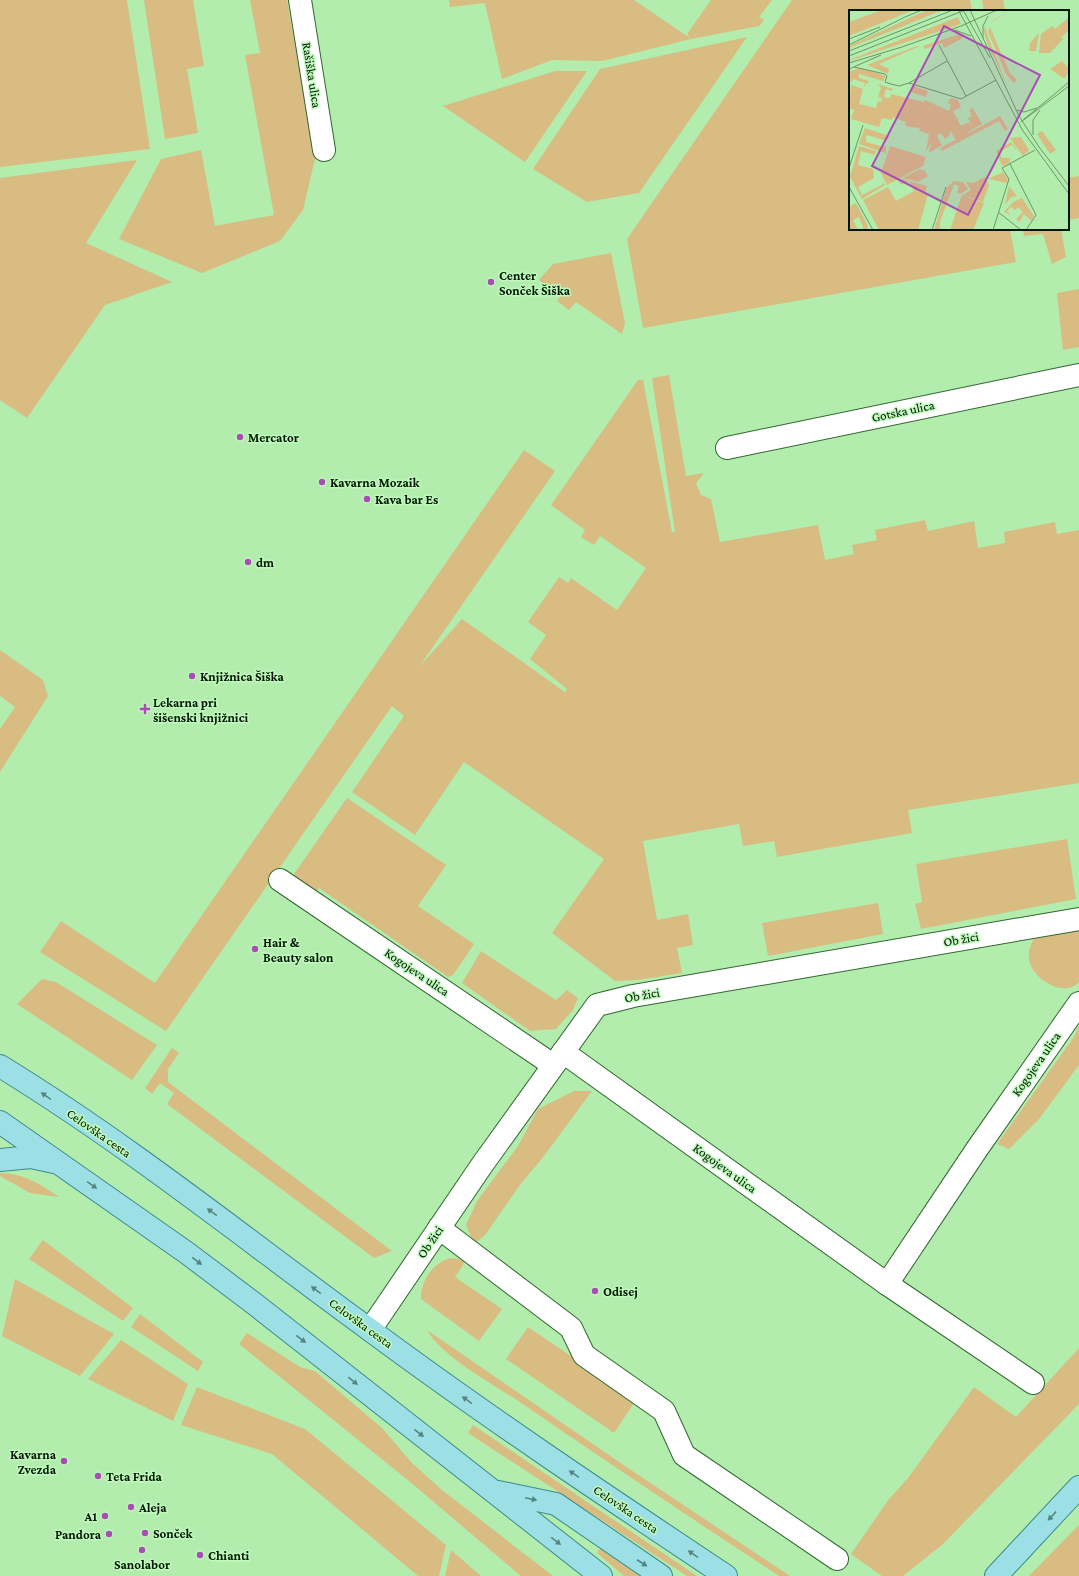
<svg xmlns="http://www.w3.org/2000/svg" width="1079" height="1576" font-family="'Crimson Pro',serif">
<rect width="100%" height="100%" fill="#b2edae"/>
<g fill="#d9bc82">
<path d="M 0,0 L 127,0 L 150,149 L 0,167 Z"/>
<path d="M 144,0 L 193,0 L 204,66 L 187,69 L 198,133 L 165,139 Z"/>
<path d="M 250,0 L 287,0 L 315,159 L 303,210 L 280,241 L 202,273 L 119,239 L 161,159 L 201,150 L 215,226 L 274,215 L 245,55 L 260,53 Z"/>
<path d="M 449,0 L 634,0 L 690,38 L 687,34 L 711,0 L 772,0 L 759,17 L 764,20 L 759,26 L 691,39 L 602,61 L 552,60 L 502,79 L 485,3 L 450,7 Z"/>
<path d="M 792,0 L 970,0 L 972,11 L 850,11 L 850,229 L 1010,229 L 1016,262 L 643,328 L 627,239 Z"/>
<path d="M 982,0 L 1003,0 L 1005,11 L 984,11 Z"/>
<path d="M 747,37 L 639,193 L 587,202 L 533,169 L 600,69 Z"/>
<path d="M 555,71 L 587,71 L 525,162 L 443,106 Z"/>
<path d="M 137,160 L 86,243 L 172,282 L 105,305 L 27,418 L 0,400 L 0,178 Z"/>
<path d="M 1079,176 L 1079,218 L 1068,220 L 1068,178 Z"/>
<path d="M 1023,229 L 1061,229 L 1066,257 L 1052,264 L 1043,234 L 1024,236 Z"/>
<path d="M 611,253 L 625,323 L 622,334 L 576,302 L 569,310 L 557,301 L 561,295 L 539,280 L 553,264 Z"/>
<path d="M 1079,289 L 1079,347 L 1063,350 L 1057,293 Z"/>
<path d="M 669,375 L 686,476 L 704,473 L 696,483 L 701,495 L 711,499 L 720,542 L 818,525 L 825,560 L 854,554 L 852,545 L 877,540 L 875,530 L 925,520 L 928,531 L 974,521 L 978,548 L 1005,543 L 1004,532 L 1055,522 L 1057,534 L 1079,530 L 1079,783 L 908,810 L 912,833 L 777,857 L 774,841 L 743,846 L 739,824 L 643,841 L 657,920 L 688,914 L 693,945 L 677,948 L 682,973 L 638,980 L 615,981 L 552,933 L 604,859 L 464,762 L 415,835 L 352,792 L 404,716 L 392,706 L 166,1031 L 40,952 L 61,921 L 155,983 L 524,450 L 555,471 L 419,667 L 462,619 L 565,692 L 567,689 L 530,659 L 546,635 L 528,622 L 559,577 L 568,583 L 571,578 L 617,610 L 646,568 L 600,536 L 594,545 L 581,537 L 585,530 L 551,505 L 638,380 L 643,380 L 672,532 L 675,532 L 652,378 Z"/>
<path d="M 0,650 L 43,680 L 48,696 L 0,772 L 0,729 L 15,707 L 0,696 Z"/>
<path d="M 347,798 L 446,865 L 418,906 L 474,944 L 453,975 L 448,977 L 319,888 L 314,894 L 292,877 Z"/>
<path d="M 1067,839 L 1076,899 L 921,929 L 915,904 L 922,902 L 916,864 Z"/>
<path d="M 878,903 L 883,934 L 768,956 L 762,923 Z"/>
<path d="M 1079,928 L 1079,982 C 1064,999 1030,978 1029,958 C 1028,950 1031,944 1035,937 Z"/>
<path d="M 481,951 L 556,1000 L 567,990 L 578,998 L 573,1010 L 556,1029 L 530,1031 L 462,983 Z"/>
<path d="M 42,979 L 56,982 L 157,1045 L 132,1080 L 17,1004 Z"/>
<path d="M 1079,1026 L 1079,1065 L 1039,1119 L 1009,1149 L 997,1144 L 1074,1037 Z"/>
<path d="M 172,1048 L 179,1053 L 168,1069 L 168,1082 L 392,1251 L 374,1258 L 167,1104 L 174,1093 L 160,1083 L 152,1094 L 145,1088 Z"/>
<path d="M 574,1091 L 592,1091 L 541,1160 L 522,1182 L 485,1235 L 474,1244 L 466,1225 L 477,1201 L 518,1146 L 538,1109 Z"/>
<path d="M 0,1173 C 23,1173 40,1184 59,1197 L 30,1193 L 0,1176 Z"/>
<path d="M 43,1240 L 133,1308 L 123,1321 L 29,1259 Z"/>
<path d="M 450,1258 L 459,1259 L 465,1262 L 455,1277 L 502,1309 L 479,1341 L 421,1299 C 421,1280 432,1264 450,1258 Z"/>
<path d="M 15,1279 L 114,1334 L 80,1376 L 2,1336 Z"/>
<path d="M 140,1314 L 203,1362 L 198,1371 L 131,1327 Z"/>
<path d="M 528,1327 L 636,1400 L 614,1433 L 506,1359 Z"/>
<path d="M 427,1330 L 625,1466 L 790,1576 L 779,1576 C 691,1518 604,1460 517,1400 C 492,1384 440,1355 427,1330 Z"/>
<path d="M 247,1333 L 300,1367 L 315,1371 L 382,1428 L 412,1463 L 442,1490 L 553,1576 L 521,1576 L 409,1481 L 239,1344 Z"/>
<path d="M 121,1340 L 188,1384 L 173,1421 L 88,1379 Z"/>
<path d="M 1079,1348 L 1079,1404 L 943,1544 L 903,1576 L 882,1576 L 851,1554 L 889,1499 L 908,1478 L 974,1387 L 1016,1417 Z"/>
<path d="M 197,1387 L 305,1429 L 446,1545 L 439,1576 L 418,1576 L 272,1454 L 181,1425 Z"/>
<path d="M 473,1425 L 697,1576 L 687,1576 L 468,1433 Z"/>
<path d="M 1079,1525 L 1079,1576 L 1029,1576 Z"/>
<path d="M 601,1549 L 640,1576 L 624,1576 L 597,1553 L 598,1550 Z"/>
<path d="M 451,1550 L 481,1576 L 445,1576 Z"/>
</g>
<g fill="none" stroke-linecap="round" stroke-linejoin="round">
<g stroke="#30672f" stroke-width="24">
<g id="minor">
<path d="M 300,0 L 324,150"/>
<path d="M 727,448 L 1079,375"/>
<path d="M 280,880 L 553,1065"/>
<path d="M 563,1052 L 887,1284 L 1033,1383"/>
<path d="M 439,1228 L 571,1328 L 584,1355 L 664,1411 L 684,1455 L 837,1559"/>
<path d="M 887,1284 L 977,1149 L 1079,1003"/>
<path d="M 370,1330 L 482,1165 L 597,1005 L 633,996 L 1079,919"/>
</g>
</g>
<g stroke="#3b8b8b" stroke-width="24">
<g id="major">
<path d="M 0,1066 C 129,1145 248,1241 370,1330 C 486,1416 606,1496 726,1576"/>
<path d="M 0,1122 L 187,1253 L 256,1305 L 601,1576"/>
<path d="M 0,1160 L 31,1157 L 54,1162"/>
<path d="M 498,1492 L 556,1504 L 661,1576"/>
<path d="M 996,1576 L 1079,1487"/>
</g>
</g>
<use href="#minor" stroke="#fff" stroke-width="22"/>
<use href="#major" stroke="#9ce0e6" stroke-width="22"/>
</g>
<defs><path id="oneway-solid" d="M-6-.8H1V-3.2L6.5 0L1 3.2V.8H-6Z"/></defs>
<g fill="#56857f">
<use href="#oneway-solid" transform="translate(46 1096) rotate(-145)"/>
<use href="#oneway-solid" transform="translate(92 1185) rotate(35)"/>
<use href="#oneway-solid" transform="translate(212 1212) rotate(-144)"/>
<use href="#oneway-solid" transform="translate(197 1261) rotate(37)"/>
<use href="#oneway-solid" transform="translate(316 1290) rotate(-143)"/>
<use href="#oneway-solid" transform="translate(301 1339) rotate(38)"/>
<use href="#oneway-solid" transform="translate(353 1381) rotate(39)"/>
<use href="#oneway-solid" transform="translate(467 1400) rotate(-144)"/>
<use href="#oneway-solid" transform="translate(419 1433) rotate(38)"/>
<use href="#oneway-solid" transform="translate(574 1474) rotate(-146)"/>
<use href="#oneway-solid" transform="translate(531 1499) rotate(12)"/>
<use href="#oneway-solid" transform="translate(1052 1516) rotate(133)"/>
<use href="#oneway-solid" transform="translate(556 1541) rotate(38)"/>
<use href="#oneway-solid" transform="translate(693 1554) rotate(-146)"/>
<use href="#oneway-solid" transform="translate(642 1563) rotate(33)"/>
</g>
<g fill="#ab4cb6" stroke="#befbbb" stroke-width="1.5">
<circle cx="491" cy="282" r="4"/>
<circle cx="240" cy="437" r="4"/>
<circle cx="322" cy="482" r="4"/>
<circle cx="367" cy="499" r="4"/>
<circle cx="248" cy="562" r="4"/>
<circle cx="192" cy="676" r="4"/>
<path d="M143 703h4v4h4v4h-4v4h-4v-4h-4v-4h4z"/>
<circle cx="255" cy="949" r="4"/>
<circle cx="595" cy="1291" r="4"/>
<circle cx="64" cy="1461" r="4"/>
<circle cx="98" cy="1476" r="4"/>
<circle cx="131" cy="1507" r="4"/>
<circle cx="105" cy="1516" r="4"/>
<circle cx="145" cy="1533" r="4"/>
<circle cx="109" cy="1534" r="4"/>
<circle cx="142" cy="1550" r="4"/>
<circle cx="200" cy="1555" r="4"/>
</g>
<g text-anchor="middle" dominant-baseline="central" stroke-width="3" stroke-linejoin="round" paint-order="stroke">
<g font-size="13" fill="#011501" stroke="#befbbb">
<text transform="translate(312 75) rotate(81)">Rašiška ulica</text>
<text transform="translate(903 411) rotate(-12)">Gotska ulica</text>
<text transform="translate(961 939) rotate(-10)">Ob žici</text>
<text transform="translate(417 972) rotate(34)">Kogojeva ulica</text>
<text transform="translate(642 995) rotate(-10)">Ob žici</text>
<text transform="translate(1036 1064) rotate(-55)">Kogojeva ulica</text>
<text transform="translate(99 1133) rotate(35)">Celovška cesta</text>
<text transform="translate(725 1168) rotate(36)">Kogojeva ulica</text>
<text transform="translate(430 1242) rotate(-56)">Ob žici</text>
<text transform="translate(361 1323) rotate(36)">Celovška cesta</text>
<text transform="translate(626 1509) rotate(34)">Celovška cesta</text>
</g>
<g font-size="13" font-weight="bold" fill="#011501" stroke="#befbbb" text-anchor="start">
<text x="499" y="275">Center<tspan x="499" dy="15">Sonček Šiška</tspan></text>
<text x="248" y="437">Mercator</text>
<text x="330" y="482">Kavarna Mozaik</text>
<text x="375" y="499">Kava bar Es</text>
<text x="256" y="562">dm</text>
<text x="200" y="676">Knjižnica Šiška</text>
<text x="153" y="702">Lekarna pri<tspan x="153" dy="15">šišenski knjižnici</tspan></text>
<text x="263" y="942">Hair &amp;<tspan x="263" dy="15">Beauty salon</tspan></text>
<text x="603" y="1291">Odisej</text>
<text x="56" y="1454" text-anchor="end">Kavarna<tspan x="56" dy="15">Zvezda</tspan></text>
<text x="106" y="1476">Teta Frida</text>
<text x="139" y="1507">Aleja</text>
<text x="97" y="1516" text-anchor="end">A1</text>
<text x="153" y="1533">Sonček</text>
<text x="101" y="1534" text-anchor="end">Pandora</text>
<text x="208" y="1555">Chianti</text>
<text x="142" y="1564" text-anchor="middle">Sanolabor</text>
</g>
</g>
<g transform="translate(849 10)">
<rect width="220" height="220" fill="#b2edae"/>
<path d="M 33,0 L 65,0 L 0,26 L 0,12 ZM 78,0 L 94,0 L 0,38 L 0,36 ZM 159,2 L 144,11 L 141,17 L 152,43 L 150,47 L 153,44 L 161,63 L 168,70 L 165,73 L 157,64 L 139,22 L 144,10 ZM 109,7 L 112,14 L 0,51 L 0,50 ZM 220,7 L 220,20 L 212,28 L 215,28 L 201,43 L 190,43 L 192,24 L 203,16 L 206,19 ZM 136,15 L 139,27 L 158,75 L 138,33 L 135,22 ZM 190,23 L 187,41 L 180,41 L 181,33 ZM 111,24 L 114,28 L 95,38 L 93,33 L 76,39 L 74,36 ZM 68,36 L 71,36 L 30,54 L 40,59 L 39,64 L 18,55 ZM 213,51 L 220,59 L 220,65 L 218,64 L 216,69 L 201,59 ZM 10,58 L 19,60 L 37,66 L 34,71 L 10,64 L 10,68 L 20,71 L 14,78 L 16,73 L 4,69 L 3,72 L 0,71 L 0,62 ZM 29,74 L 44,79 L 43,81 L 37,79 L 35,87 L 41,88 L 42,84 L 75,92 L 76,90 L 100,101 L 102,94 L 99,93 L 100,90 L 103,88 L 109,90 L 112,97 L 104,101 L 112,116 L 120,112 L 124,119 L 116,125 L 151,106 L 159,119 L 156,121 L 150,111 L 93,141 L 91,138 L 108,129 L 106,129 L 102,121 L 100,126 L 96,129 L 92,123 L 88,126 L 93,135 L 80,143 L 82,133 L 77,142 L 80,124 L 70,121 L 71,118 L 60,117 L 56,115 L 57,112 L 44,107 L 43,110 L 33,108 L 30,117 L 2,109 L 5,100 L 0,98 L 2,75 L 14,79 L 10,94 L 27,98 L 29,91 L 32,92 L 33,88 L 29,87 L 32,78 ZM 64,76 L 79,81 L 77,87 L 62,82 ZM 124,98 L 133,114 L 124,119 L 119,108 L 123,106 L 120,100 ZM 16,118 L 40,126 L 38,131 L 18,125 L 17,127 L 17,132 L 35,137 L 37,134 L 37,143 L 10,134 ZM 193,121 L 207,140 L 201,144 L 188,124 ZM 172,127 L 180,140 L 174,146 L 161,128 ZM 162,132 L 171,143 L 163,135 L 150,142 L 153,148 L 161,148 L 161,153 L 153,156 L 147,141 ZM 10,136 L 27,141 L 26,145 L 12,141 L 9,155 L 24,159 L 25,168 L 9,177 L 13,185 L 34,174 L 33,170 L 36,175 L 13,189 L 1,167 ZM 41,136 L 77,147 L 74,156 L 38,175 L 32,163 ZM 71,159 L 76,161 L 79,166 L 69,172 L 54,168 ZM 154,162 L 159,169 L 158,173 L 139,169 ZM 136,167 L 140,175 L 134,192 L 114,185 L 122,180 L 117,172 L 124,173 ZM 53,169 L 78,176 L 76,183 L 79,184 L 69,220 L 30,220 L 14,190 L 39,177 L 47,191 L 65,181 L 60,171 L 52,175 L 50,171 ZM 105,171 L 114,172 L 119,179 L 112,184 L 108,183 L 110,176 L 105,174 L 91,212 L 91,220 L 85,220 L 98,177 ZM 160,176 L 168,186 L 163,187 L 156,194 ZM 113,185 L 135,193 L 124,220 L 101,220 ZM 173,188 L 185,206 L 182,211 L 175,204 L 170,212 L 167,209 L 174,202 L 169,197 L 166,200 L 162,197 L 158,201 L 162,205 L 155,202 L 164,192 ZM 7,193 L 18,214 L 19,220 L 15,220 L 10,207 L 4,210 L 9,220 L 2,220 L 0,215 L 0,197 Z" fill="#d9bc82"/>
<path fill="none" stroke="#6b9769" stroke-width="1" d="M 114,0 L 141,48M 121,0 L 170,106 L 190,137 L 220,176M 110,1 L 174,121 L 220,184M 56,7 L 73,0M 106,20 L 122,26M 134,28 L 134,16 L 139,6M 0,29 L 31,17M 0,35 L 56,7M 90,35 L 117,86M 53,37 L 112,16 L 148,0M 0,41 L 104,0M 0,46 L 116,0M 0,53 L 53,37M 5,57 L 36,64 L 38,66 L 36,72 L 42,74 L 50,76 L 60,73 L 112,89 L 147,70M 0,59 L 32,45M 60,73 L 98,51M 168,100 L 175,102 L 188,98M 174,110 L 220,72M 172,112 L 220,76M 184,125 L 184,110 L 191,100M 161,154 L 187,205 L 177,220M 0,158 L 14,115M 0,177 L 24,220M 149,202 L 172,220M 83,220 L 97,177M 144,220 L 160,169 L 153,158 L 186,140"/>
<path fill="#ab4cb6" fill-opacity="0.15" stroke="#ab4cb6" stroke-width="2" d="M 95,16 L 191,65 L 119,205 L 23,156 Z"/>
<rect width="220" height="220" fill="none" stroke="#011501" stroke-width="2"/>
</g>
</svg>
